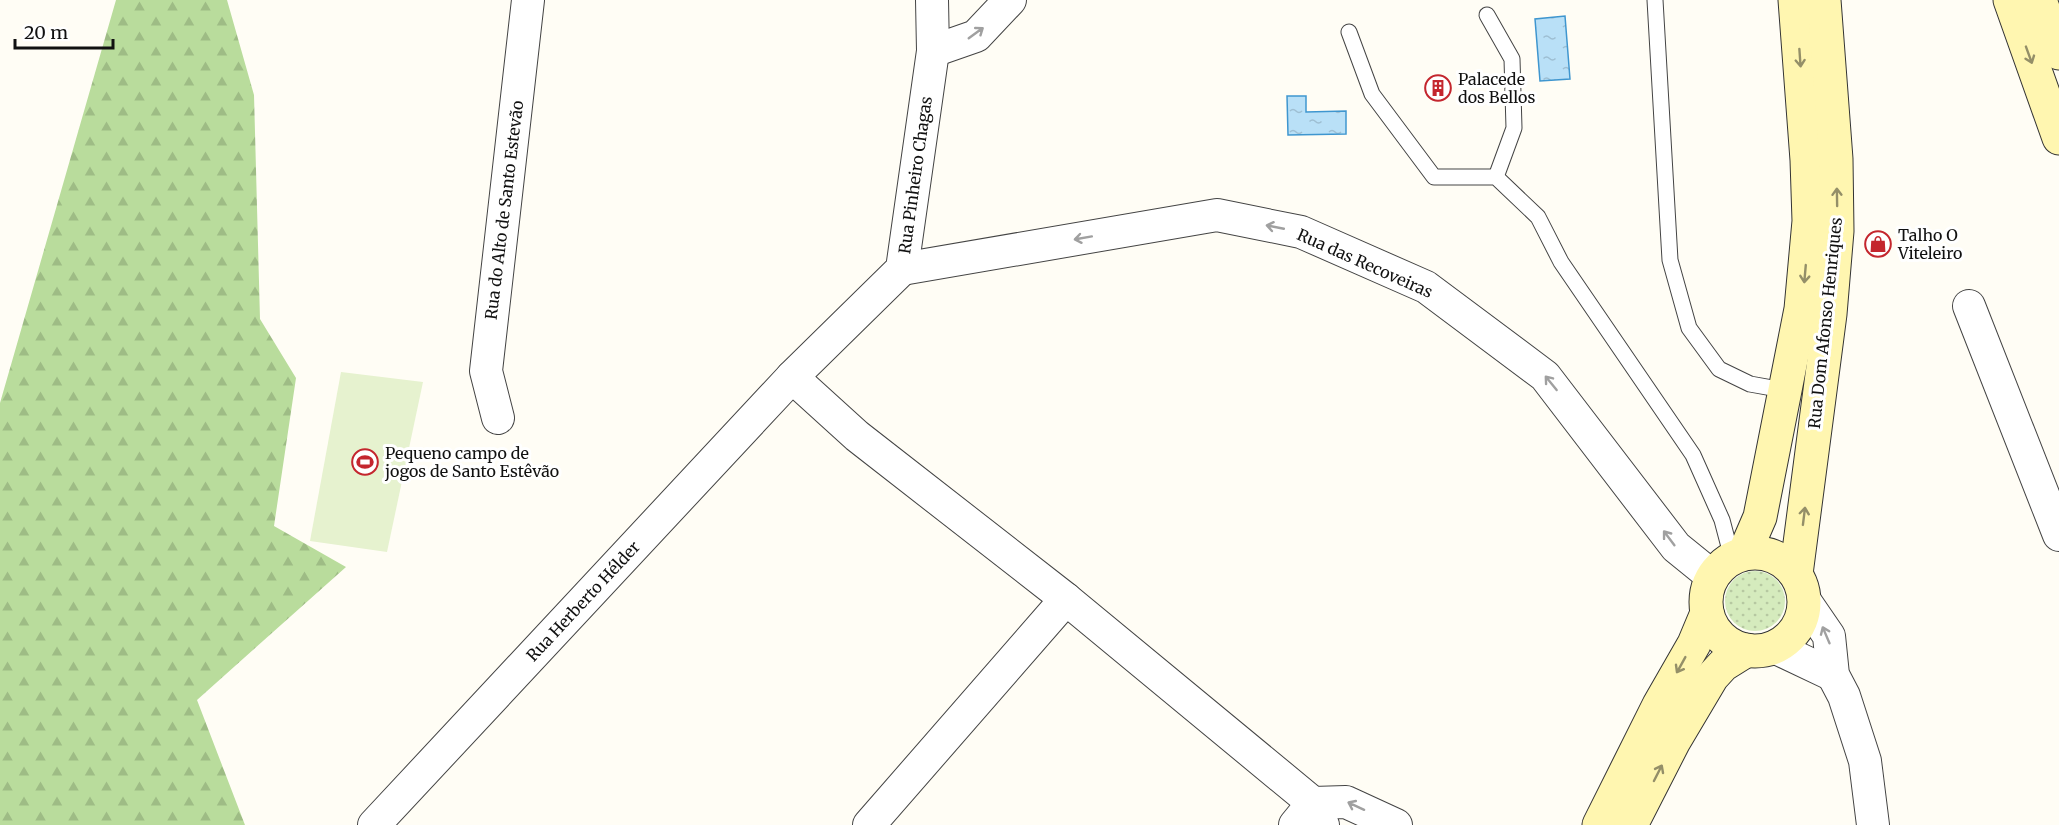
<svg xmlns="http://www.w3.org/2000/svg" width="2059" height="825" font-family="Merriweather,serif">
<defs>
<pattern id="grass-dots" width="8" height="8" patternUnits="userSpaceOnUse" patternTransform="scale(1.5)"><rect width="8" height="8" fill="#d5ebbd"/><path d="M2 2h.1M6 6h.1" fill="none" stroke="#b6c8a1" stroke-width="1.8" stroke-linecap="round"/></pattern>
<pattern id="forest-firs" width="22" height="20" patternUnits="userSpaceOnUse" patternTransform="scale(1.5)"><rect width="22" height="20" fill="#b9dc9c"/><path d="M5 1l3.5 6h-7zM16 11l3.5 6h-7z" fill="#9ebc85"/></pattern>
<pattern id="water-ripples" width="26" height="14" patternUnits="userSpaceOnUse" patternTransform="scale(1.5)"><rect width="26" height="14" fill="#b9e0f7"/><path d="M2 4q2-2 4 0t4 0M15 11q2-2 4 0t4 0" fill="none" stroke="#9ebfd3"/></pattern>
</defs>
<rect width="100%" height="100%" fill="#fffdf5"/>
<circle fill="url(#grass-dots)" cx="1755" cy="601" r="30"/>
<path fill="url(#forest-firs)" d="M 116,0 L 227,0 L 254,95 L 260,319 L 296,378 L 274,526 L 346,567 L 197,700 L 245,825 L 0,825 L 0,403 Z"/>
<path fill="#e6f2cf" d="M 341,372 L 423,382 L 387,552 L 310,541 Z"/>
<g fill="url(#water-ripples)" stroke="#3f96cf" stroke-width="1.5">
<path d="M 1565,16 L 1570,79 L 1540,81 L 1535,19 Z"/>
<path d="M 1287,96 L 1306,96 L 1306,112 L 1346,111 L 1346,134 L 1288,135 Z"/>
</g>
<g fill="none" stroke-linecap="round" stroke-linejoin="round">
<g stroke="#444" stroke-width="17">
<g id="lane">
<path d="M 1655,0 L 1670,260 L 1689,328 L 1719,369 L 1750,384 L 1784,390"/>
<path d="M 1487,15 L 1512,59 L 1514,128 L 1496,177"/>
<path d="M 1349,32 L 1372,94 L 1434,177 L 1496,177 L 1538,217 L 1561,262 L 1693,455 L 1722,520 L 1732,558"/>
</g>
</g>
<g stroke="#444" stroke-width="34">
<g id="street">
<path d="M 933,51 L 976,36 L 1010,0"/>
<path d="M 902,269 L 1217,215 L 1301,232 L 1426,287 L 1545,376 L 1676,547 L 1713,577"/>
<path d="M 1969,306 L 2059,535"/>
<path d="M 792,377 L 857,436 L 1066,599 L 1313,803 L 1323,825"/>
<path d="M 498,418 L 486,371 L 528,0"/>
<path d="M 1805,601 L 1829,636 L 1833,675 L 1844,696 L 1865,761 L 1873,825"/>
<path d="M 1774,647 L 1833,675"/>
<path d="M 374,825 L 792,377 L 902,269 L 933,51 L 932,0"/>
<path d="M 869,825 L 1066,599"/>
<path d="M 1295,825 L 1313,803 L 1346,802 L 1396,825"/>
</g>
</g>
<g stroke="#333" stroke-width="35">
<g id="secondary">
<path d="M 2010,0 L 2059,138"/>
<path d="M 2040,0 L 2059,53"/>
<circle cx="1755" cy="602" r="49"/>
<path d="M 1744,554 L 1760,517 L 1801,309 L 1809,221 L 1807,160 L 1795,0"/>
<path d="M 1796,574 L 1830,314 L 1837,231 L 1836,159 L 1824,0"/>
<path d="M 1599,825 L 1659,705 L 1694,644 L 1707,613"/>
<path d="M 1631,825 L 1674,741 L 1712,677 L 1723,665 L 1747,650"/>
</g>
</g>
<use href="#lane" stroke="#fff" stroke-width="15"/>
<use href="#street" stroke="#fff" stroke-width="32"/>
<use href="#secondary" stroke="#fff6b0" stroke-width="33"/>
</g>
<defs><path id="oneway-shaft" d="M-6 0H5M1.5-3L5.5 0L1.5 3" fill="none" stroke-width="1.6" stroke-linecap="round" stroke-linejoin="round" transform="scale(1.5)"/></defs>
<g stroke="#a0a0a0">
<use href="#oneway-shaft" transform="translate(976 33) rotate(-36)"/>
<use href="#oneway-shaft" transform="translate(1275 227) rotate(-169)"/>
<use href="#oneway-shaft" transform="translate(1083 238) rotate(170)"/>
<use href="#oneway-shaft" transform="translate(1551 383) rotate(-129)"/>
<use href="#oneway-shaft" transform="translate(1669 538) rotate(-127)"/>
<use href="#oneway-shaft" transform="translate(1826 635) rotate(-113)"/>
<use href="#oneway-shaft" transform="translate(1356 806) rotate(-155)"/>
</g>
<g stroke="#948f68">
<use href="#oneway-shaft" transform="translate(2029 55) rotate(70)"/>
<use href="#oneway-shaft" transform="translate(1800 58) rotate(86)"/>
<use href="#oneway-shaft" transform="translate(1837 197) rotate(-91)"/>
<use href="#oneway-shaft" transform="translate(1805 274) rotate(95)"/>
<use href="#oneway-shaft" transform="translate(1804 516) rotate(-83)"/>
<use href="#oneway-shaft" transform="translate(1681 665) rotate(119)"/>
<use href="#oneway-shaft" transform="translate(1658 773) rotate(-63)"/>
</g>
<defs>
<g id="building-ring" transform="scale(1.35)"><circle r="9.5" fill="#fff" stroke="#c4262e" stroke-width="1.5"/><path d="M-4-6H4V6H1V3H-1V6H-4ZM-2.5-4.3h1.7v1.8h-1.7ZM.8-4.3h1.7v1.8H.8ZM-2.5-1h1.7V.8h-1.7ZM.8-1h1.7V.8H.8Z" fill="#c4262e"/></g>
<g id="shop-ring" transform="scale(1.35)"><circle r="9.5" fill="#fff" stroke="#c4262e" stroke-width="1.5"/><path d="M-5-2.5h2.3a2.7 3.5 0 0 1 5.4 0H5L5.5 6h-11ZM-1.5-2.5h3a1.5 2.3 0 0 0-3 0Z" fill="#c4262e"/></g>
<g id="stadium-ring" transform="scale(1.35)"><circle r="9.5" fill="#fff" stroke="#c4262e" stroke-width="1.5"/><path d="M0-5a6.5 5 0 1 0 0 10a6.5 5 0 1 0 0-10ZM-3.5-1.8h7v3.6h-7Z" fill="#c4262e"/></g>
</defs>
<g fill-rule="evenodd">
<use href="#building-ring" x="1438" y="88"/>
<use href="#shop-ring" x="1878" y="244"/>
<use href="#stadium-ring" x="365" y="462"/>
</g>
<g text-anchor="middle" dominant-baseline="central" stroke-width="6" stroke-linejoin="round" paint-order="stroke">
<g font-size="16" fill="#111" stroke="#fff" text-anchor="start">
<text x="1458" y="79">Palacede<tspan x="1458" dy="18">dos Bellos</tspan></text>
<text x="1898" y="235">Talho O<tspan x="1898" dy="18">Viteleiro</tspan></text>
<text x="385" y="453">Pequeno campo de<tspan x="385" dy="18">jogos de Santo Estêvão</tspan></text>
</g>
<g font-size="16" fill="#111" stroke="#fff">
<text transform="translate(915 175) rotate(-82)">Rua Pinheiro Chagas</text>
<text transform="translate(504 210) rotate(-83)">Rua do Alto de Santo Estevão</text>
<text transform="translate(1365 263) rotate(24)">Rua das Recoveiras</text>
<text transform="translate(1825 323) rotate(-84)">Rua Dom Afonso Henriques</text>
<text transform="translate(583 601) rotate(-47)">Rua Herberto Hélder</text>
</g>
</g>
<path d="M15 39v9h98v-9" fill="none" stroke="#111111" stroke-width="3"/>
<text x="24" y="39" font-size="18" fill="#111111" stroke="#ffffff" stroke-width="4.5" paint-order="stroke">20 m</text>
</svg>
